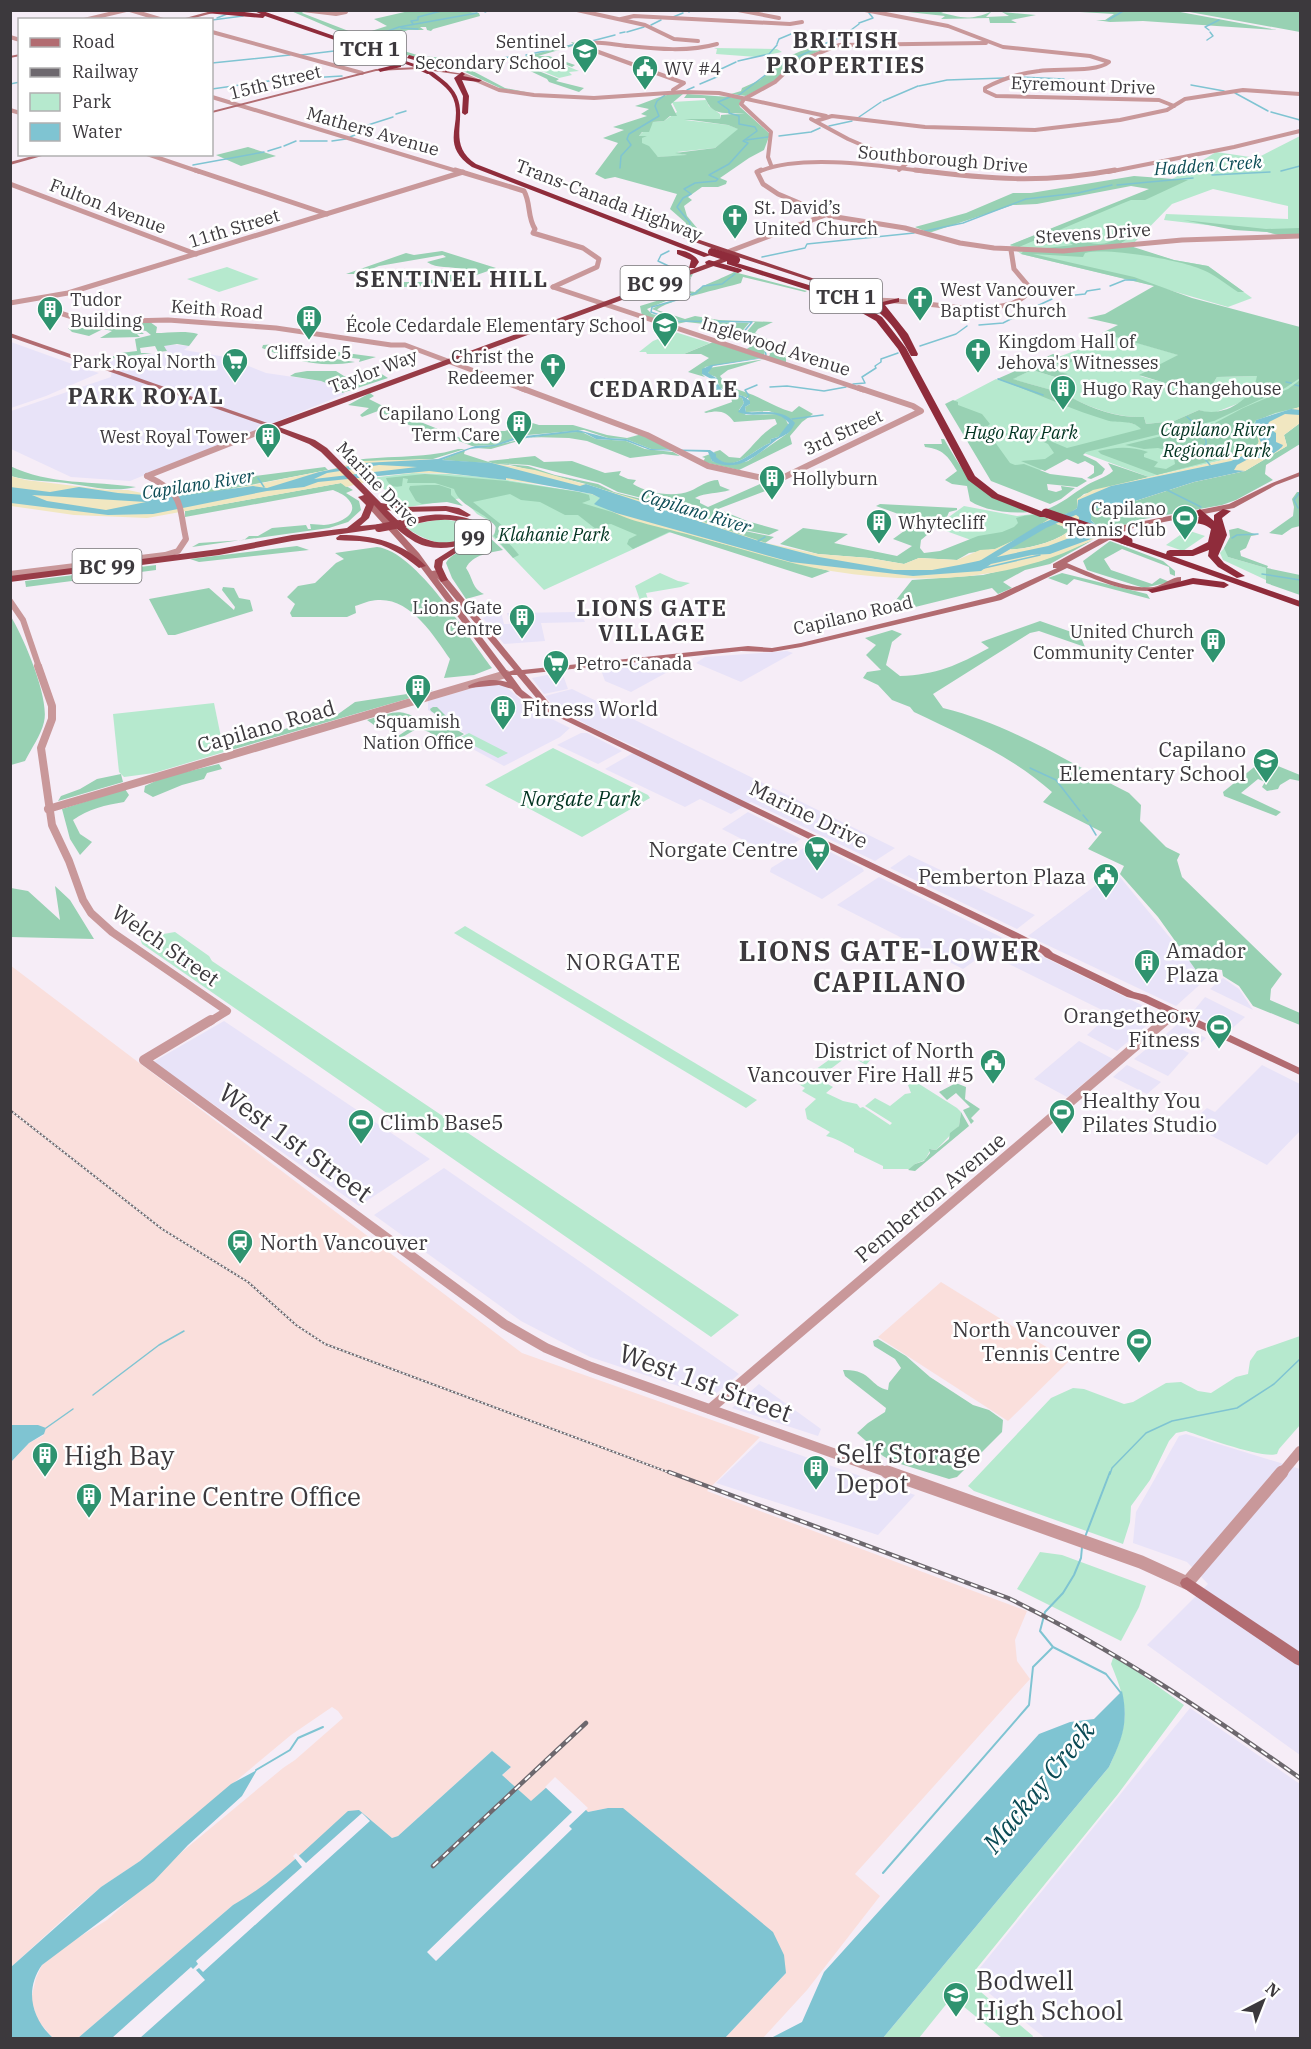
<svg xmlns="http://www.w3.org/2000/svg" width="1311" height="2049" font-family="'IBM Plex Serif',serif">
<rect width="100%" height="100%" fill="#f6edf7"/>
<g fill="#e8e3f8">
<path d="M 11,342 L 86,369 L 99,373 L 46,396 L 11,408 Z"/>
<path d="M 167,344 L 189,346 L 184,350 L 226,357 L 266,373 L 321,381 L 341,389 L 345,394 L 130,481 L 71,477 L 11,449 L 11,411 L 111,377 L 112,369 L 93,362 L 168,353 L 164,346 Z"/>
<path d="M 495,612 L 501,612 L 504,624 L 510,624 L 507,613 L 578,612 L 581,614 L 585,622 L 541,623 L 545,641 L 504,644 L 483,618 Z"/>
<path d="M 787,651 L 793,653 L 741,682 L 696,663 L 705,657 Z"/>
<path d="M 676,660 L 684,663 L 631,692 L 605,681 L 600,667 Z"/>
<path d="M 562,672 L 568,689 L 544,694 L 532,678 Z"/>
<path d="M 503,684 L 530,708 L 570,728 L 560,737 L 504,766 L 456,740 L 466,734 L 428,710 L 428,701 L 483,685 Z"/>
<path d="M 572,689 L 895,848 L 875,861 L 751,802 L 731,814 L 700,799 L 685,807 L 605,769 L 640,749 L 589,726 L 552,704 L 545,696 Z"/>
<path d="M 581,733 L 587,733 L 622,751 L 598,764 L 557,745 Z"/>
<path d="M 748,812 L 801,839 L 775,856 L 722,829 Z"/>
<path d="M 812,843 L 862,868 L 864,871 L 822,899 L 770,872 L 771,868 Z"/>
<path d="M 909,855 L 1035,915 L 1017,929 L 890,868 Z"/>
<path d="M 1115,871 L 1205,980 L 1176,1006 L 1028,936 Z"/>
<path d="M 879,877 L 1005,939 L 963,969 L 837,905 Z"/>
<path d="M 1019,945 L 1160,1014 L 1117,1051 L 1087,1035 L 1110,1014 L 1001,960 Z"/>
<path d="M 1223,978 L 1239,989 L 1253,1010 L 1210,989 Z"/>
<path d="M 1205,997 L 1245,1017 L 1228,1032 L 1191,1014 Z"/>
<path d="M 224,1021 L 430,1159 L 359,1206 L 153,1062 Z"/>
<path d="M 1178,1024 L 1206,1038 L 1193,1050 L 1165,1035 Z"/>
<path d="M 1160,1038 L 1189,1053 L 1168,1076 L 1134,1059 Z"/>
<path d="M 1079,1041 L 1113,1059 L 1067,1097 L 1034,1079 Z"/>
<path d="M 1127,1065 L 1161,1082 L 1147,1094 L 1113,1077 Z"/>
<path d="M 1262,1065 L 1300,1084 L 1300,1131 L 1267,1165 L 1189,1124 L 1207,1108 L 1215,1112 Z"/>
<path d="M 444,1168 L 582,1263 L 739,1374 L 712,1397 L 590,1357 L 521,1321 L 374,1215 Z"/>
<path d="M 759,1384 L 821,1429 L 818,1436 L 732,1408 Z"/>
<path d="M 1186,1434 L 1300,1469 L 1300,1755 L 1147,1645 L 1208,1584 L 1187,1562 L 1133,1543 L 1136,1512 L 1179,1436 Z"/>
<path d="M 760,1441 L 915,1495 L 878,1535 L 716,1483 Z"/>
<path d="M 1190,1708 L 1300,1784 L 1300,2038 L 1045,2038 L 985,1990 L 979,1969 Z"/>
</g>
<g fill="#fadfdc">
<path d="M 10,965 L 522,1353 L 760,1437 L 707,1491 L 1027,1611 L 1015,1640 L 1017,1661 L 1030,1679 L 855,1874 L 880,1896 L 807,1990 L 763,2038 L 725,2038 L 786,1973 L 608,1808 L 588,1812 L 531,1801 L 419,1852 L 511,1767 L 492,1751 L 398,1836 L 392,1838 L 359,1810 L 250,1896 L 233,1905 L 78,2038 L 53,2038 L 38,2021 L 31,1999 L 36,1978 L 42,1965 L 66,1945 L 107,1920 L 183,1851 L 283,1768 L 295,1760 L 343,1718 L 338,1711 L 332,1707 L 291,1735 L 140,1861 L 101,1887 L 70,1913 L 11,1967 L 11,1462 L 29,1443 L 44,1435 L 21,1426 L 11,1425 Z"/>
<path d="M 941,1282 L 1069,1361 L 1008,1421 L 878,1337 Z"/>
</g>
<g fill="#b6e9ce">
<path d="M 714,48 L 777,49 L 782,52 L 757,57 L 716,54 L 717,49 Z"/>
<path d="M 536,60 L 541,62 L 552,60 L 579,71 L 569,72 L 572,75 L 559,78 L 520,62 Z"/>
<path d="M 706,100 L 709,106 L 720,114 L 720,119 L 685,120 L 728,125 L 739,129 L 715,148 L 677,152 L 688,156 L 658,157 L 642,144 L 642,138 L 639,136 C 643,130 650,129 653,122 L 664,121 L 677,112 L 672,102 Z"/>
<path d="M 1300,136 L 1300,236 L 1282,236 L 1267,232 L 1164,220 L 1166,214 L 1288,219 L 1288,206 L 1213,189 L 1172,204 L 1130,247 L 1174,260 L 1208,266 L 1252,298 L 1228,307 L 1155,286 L 1021,254 L 1010,245 L 1150,190 L 1176,177 L 1216,152 L 1257,158 Z"/>
<path d="M 227,267 L 259,279 L 219,292 L 187,279 Z"/>
<path d="M 675,332 L 710,343 L 684,354 L 647,354 L 646,352 L 639,352 L 653,341 Z"/>
<path d="M 1114,336 L 1179,355 L 1140,376 L 1214,397 L 1211,387 L 1217,377 L 1258,376 L 1253,391 L 1242,402 L 1211,414 L 1199,410 L 1174,421 L 1146,424 L 1144,417 C 1117,418 1095,409 1071,398 C 1053,389 1031,385 1012,379 L 1032,370 L 1055,377 L 1066,374 L 1059,372 L 1057,364 L 1066,365 L 1074,360 L 1061,356 Z"/>
<path d="M 1300,371 L 1300,407 L 1263,417 L 1223,460 L 1149,477 L 1081,452 L 1222,415 Z"/>
<path d="M 996,379 L 1137,425 L 1156,432 L 1080,451 L 1007,486 L 950,403 Z"/>
<path d="M 412,473 L 449,474 L 494,478 L 592,494 L 673,531 L 544,590 L 492,536 L 496,532 L 495,524 L 477,514 L 462,498 L 403,508 L 383,488 L 372,489 L 362,479 Z"/>
<path d="M 964,506 L 1017,516 L 1033,514 L 1059,523 L 1007,553 L 935,527 Z"/>
<path d="M 442,519 L 467,523 L 472,531 C 457,556 421,539 404,526 Z"/>
<path d="M 1187,530 L 1205,536 L 1183,551 L 1166,545 Z"/>
<path d="M 1226,546 L 1228,557 L 1266,568 L 1266,580 L 1223,560 L 1220,553 Z"/>
<path d="M 660,573 L 678,581 L 690,583 L 681,587 L 646,593 L 650,606 L 642,606 L 635,586 Z"/>
<path d="M 214,703 L 224,752 L 154,773 L 124,777 L 119,772 L 113,714 Z"/>
<path d="M 469,733 L 508,753 L 498,758 L 459,738 Z"/>
<path d="M 553,748 L 648,795 L 650,798 L 582,837 L 485,785 Z"/>
<path d="M 465,926 L 757,1100 L 746,1108 L 454,933 Z"/>
<path d="M 175,932 L 209,956 L 212,961 L 739,1315 L 711,1337 L 142,944 L 140,938 Z"/>
<path d="M 847,1047 L 855,1050 L 850,1055 L 863,1062 L 867,1058 L 871,1059 L 866,1065 L 849,1055 L 820,1077 L 812,1072 Z"/>
<path d="M 810,1074 L 833,1087 L 826,1093 L 843,1101 L 857,1104 L 860,1108 L 863,1107 L 890,1125 L 892,1123 L 889,1121 L 865,1106 L 875,1098 L 890,1106 L 905,1094 L 911,1093 L 908,1085 L 916,1082 L 957,1108 L 961,1112 L 959,1126 L 936,1150 L 931,1149 L 925,1160 L 915,1164 L 911,1169 L 883,1169 L 883,1166 L 854,1152 L 854,1149 C 846,1144 833,1137 826,1136 L 830,1132 L 807,1119 L 805,1109 L 816,1099 L 802,1091 L 805,1088 L 797,1083 Z"/>
<path d="M 1300,1336 L 1300,1425 L 1279,1449 L 1277,1454 C 1262,1459 1204,1437 1186,1431 L 1176,1433 L 1169,1441 L 1150,1480 L 1131,1506 L 1130,1522 L 1123,1544 L 974,1491 L 968,1486 L 1051,1398 L 1073,1388 L 1084,1389 L 1124,1404 L 1133,1402 L 1166,1383 L 1181,1382 L 1198,1391 L 1211,1393 L 1236,1377 L 1248,1374 L 1250,1361 L 1257,1351 Z"/>
<path d="M 1040,1552 L 1062,1555 L 1146,1586 L 1139,1607 L 1121,1641 L 1017,1589 Z"/>
<path d="M 1114,1655 L 1184,1705 L 1118,1794 L 977,1968 L 982,1993 L 1033,2036 L 1032,2038 L 1002,2038 L 952,1997 L 919,2038 L 883,2038 L 1109,1767 C 1129,1722 1130,1710 1111,1664 Z"/>
</g>
<g fill="#98d1b3">
<path d="M 451,10 L 479,13 L 480,16 L 433,29 L 431,31 L 427,30 L 426,27 L 420,27 L 424,30 L 408,30 L 376,41 L 403,48 L 401,50 L 417,55 L 450,59 L 505,88 L 531,93 L 502,89 L 450,65 L 430,61 L 428,56 L 417,58 L 400,53 L 349,36 L 291,11 L 304,11 L 302,13 L 359,35 L 387,26 L 374,19 L 409,11 Z"/>
<path d="M 899,11 L 946,11 L 941,13 C 954,15 964,20 978,16 C 986,15 989,11 997,11 L 991,12 L 986,17 L 1009,16 L 1002,12 L 1036,15 L 1011,20 L 1017,23 L 990,23 L 989,18 L 941,19 L 945,16 Z"/>
<path d="M 1063,11 L 1175,11 L 1277,30 L 1143,21 L 1110,22 L 1096,20 L 1105,20 L 1114,14 Z"/>
<path d="M 1184,11 L 1300,11 L 1300,32 Z"/>
<path d="M 571,42 L 580,44 L 538,56 L 549,56 L 575,65 L 572,67 L 547,57 L 518,63 L 559,79 L 556,81 L 584,88 L 579,92 L 549,82 L 547,79 L 509,61 L 573,44 Z"/>
<path d="M 815,45 L 833,45 L 799,60 L 787,67 L 775,81 L 746,96 L 731,94 L 741,91 L 742,88 L 760,80 L 785,58 Z"/>
<path d="M 683,94 L 671,104 L 677,116 L 670,116 L 664,121 L 653,122 L 649,132 L 642,132 L 639,136 L 647,136 L 642,138 L 642,143 L 649,146 L 658,157 L 687,155 L 675,153 L 715,148 L 738,129 L 728,125 L 684,119 L 720,119 L 721,115 L 745,113 C 730,112 714,118 706,100 L 679,102 L 706,100 L 705,98 L 684,98 L 687,94 L 743,98 L 739,104 L 740,107 L 770,134 L 764,150 L 749,158 L 720,178 L 727,181 L 726,184 L 718,187 L 702,187 L 688,197 L 692,200 L 684,206 L 687,216 L 697,228 L 685,228 L 686,223 L 670,209 L 677,194 L 615,177 L 605,179 L 595,174 L 618,143 L 603,138 L 624,130 L 613,127 L 647,116 L 641,114 L 649,109 L 635,106 C 651,101 666,92 683,94 Z"/>
<path d="M 248,147 L 276,156 L 241,166 L 216,155 Z"/>
<path d="M 1134,176 L 1188,180 L 1145,200 L 1131,200 L 1121,204 L 1019,247 L 1010,245 L 1149,189 L 1131,186 L 1037,204 L 1013,205 L 929,233 L 915,227 L 966,213 L 1013,193 L 1031,193 Z"/>
<path d="M 1183,220 L 1266,229 L 1300,228 L 1300,236 L 1282,236 L 1267,232 L 1234,230 Z"/>
<path d="M 1093,231 L 1102,233 L 1087,242 C 1100,246 1110,244 1120,235 L 1129,238 L 1121,243 L 1174,260 L 1208,266 L 1244,292 L 1238,292 C 1227,285 1215,275 1203,270 C 1181,260 1108,247 1085,253 L 1083,257 L 1033,254 L 1134,277 L 1192,298 L 1300,327 L 1300,378 L 1285,388 L 1214,421 L 1086,452 L 1083,455 L 1096,461 L 1105,469 L 1102,474 L 1091,479 L 1087,478 L 1094,473 L 1094,466 L 1085,461 L 1078,464 L 1067,459 L 1045,471 L 1021,461 L 1045,459 L 1054,453 L 1048,444 L 1024,433 L 1009,437 L 1005,434 L 1019,428 L 1067,448 L 1141,429 C 1132,419 1118,424 1106,420 C 1069,409 1034,392 997,379 L 1053,354 L 1075,360 L 1066,365 L 1057,364 L 1059,372 L 1068,374 L 1055,377 L 1032,370 L 1013,379 C 1032,385 1054,389 1072,398 C 1095,410 1118,418 1144,417 L 1146,424 L 1174,421 L 1199,410 C 1223,418 1253,400 1257,376 L 1217,377 L 1211,387 L 1214,398 L 1139,375 L 1178,355 L 1102,333 L 1118,325 L 1087,318 L 1105,314 L 1154,286 L 1021,254 L 1026,248 L 1038,249 L 1073,245 L 1070,243 L 1079,239 L 1078,237 Z"/>
<path d="M 442,251 L 496,268 C 467,280 403,295 375,282 L 426,282 L 426,280 L 437,279 L 441,275 L 462,269 C 451,266 437,269 427,262 L 446,257 L 443,255 L 379,266 L 359,274 L 346,274 L 406,253 L 414,255 Z"/>
<path d="M 734,272 L 807,291 L 805,292 L 743,277 L 741,283 C 725,288 664,301 657,310 L 685,319 L 695,316 L 719,320 L 773,322 L 758,329 L 755,333 L 786,349 L 786,363 L 767,357 L 770,355 L 769,351 L 744,335 L 755,322 L 689,321 L 749,323 L 739,335 L 765,351 L 764,356 L 745,350 L 750,347 L 734,335 L 731,327 L 686,322 L 672,325 L 642,316 L 640,306 L 679,294 L 663,285 L 687,275 L 681,287 L 687,294 L 684,299 L 666,301 L 647,309 L 652,314 L 681,321 L 652,309 C 664,300 680,303 692,295 L 685,287 L 691,277 L 688,275 L 693,274 L 686,287 L 688,291 L 695,292 C 699,286 724,278 734,272 Z"/>
<path d="M 150,322 L 157,327 L 156,333 C 167,333 185,330 198,334 L 189,346 L 177,344 L 164,346 L 167,351 L 158,352 L 155,346 L 140,348 L 141,353 L 152,353 L 108,359 L 120,353 L 137,351 L 135,339 L 151,335 L 146,331 L 121,326 L 121,323 Z"/>
<path d="M 91,323 L 140,331 L 144,334 L 137,334 L 140,337 L 100,338 L 112,331 L 103,329 L 89,336 L 72,332 L 68,328 L 83,328 Z"/>
<path d="M 713,342 L 761,358 L 705,367 L 702,374 L 705,377 L 688,372 L 709,358 L 701,354 L 684,354 Z"/>
<path d="M 278,344 L 376,357 L 359,362 L 360,359 L 338,356 L 336,359 L 355,362 C 321,368 293,361 262,348 L 263,345 Z"/>
<path d="M 765,359 L 728,370 L 720,376 L 725,383 L 723,385 C 730,389 734,388 742,391 C 759,396 774,407 792,412 L 799,406 L 813,414 L 802,422 L 790,436 L 792,444 L 739,470 L 703,462 L 705,458 L 702,457 L 710,454 L 712,461 L 731,465 L 748,461 L 788,433 L 792,420 L 780,415 L 785,418 L 789,426 L 778,437 L 771,439 L 770,443 C 754,449 733,474 716,458 L 714,452 L 720,450 L 729,457 L 740,458 C 755,445 760,434 777,424 L 775,419 L 734,422 C 726,411 719,410 706,413 L 704,412 L 732,402 L 731,397 L 714,390 L 708,383 L 715,382 L 714,387 L 742,398 L 744,403 L 739,410 L 746,415 L 777,414 L 769,411 L 746,412 L 745,407 L 750,404 L 748,398 L 720,388 L 716,377 L 708,374 L 709,368 Z"/>
<path d="M 307,371 L 336,371 L 344,376 L 363,377 L 380,373 L 388,378 L 342,393 L 341,389 L 321,381 L 290,376 L 295,373 Z"/>
<path d="M 1300,380 L 1300,407 L 1275,413 L 1254,422 C 1258,433 1263,442 1253,450 L 1157,475 L 1101,454 L 1098,451 C 1116,447 1130,446 1148,452 L 1144,454 L 1144,457 L 1158,462 L 1154,467 L 1166,469 L 1175,464 L 1173,452 L 1158,448 L 1144,449 L 1125,445 L 1215,423 L 1243,408 L 1288,389 Z"/>
<path d="M 370,393 L 374,396 L 369,399 L 393,411 L 463,439 L 490,431 L 505,431 L 529,422 L 539,425 L 573,425 L 607,435 L 627,438 L 642,434 L 670,449 L 651,449 L 626,439 L 608,438 L 584,430 L 528,435 L 494,445 L 472,446 L 446,436 L 440,437 L 421,431 L 425,429 L 409,425 L 378,411 L 362,417 L 360,415 L 369,408 L 348,405 Z"/>
<path d="M 953,400 L 958,402 L 958,405 L 982,414 L 990,424 L 983,430 L 992,438 L 1010,463 L 1015,465 L 1024,464 L 1050,474 L 1082,478 L 1087,481 L 1077,487 L 1047,484 L 1048,490 L 1056,492 L 1062,490 L 1061,486 L 1075,488 L 1061,499 L 1050,504 L 991,481 L 945,404 Z"/>
<path d="M 1300,423 L 1300,444 L 1266,465 L 1265,474 L 1273,480 L 1236,500 L 1222,505 L 1138,520 L 1108,531 L 1099,528 L 1091,520 L 1091,509 L 1129,503 L 1194,482 L 1245,471 L 1287,446 L 1284,435 Z"/>
<path d="M 582,432 L 596,439 L 626,441 L 645,449 L 673,452 L 680,456 L 663,454 L 630,458 L 587,441 L 569,438 L 532,437 L 491,449 L 475,448 C 510,444 546,431 582,432 Z"/>
<path d="M 941,439 L 944,439 C 973,489 977,491 1029,512 C 1012,514 985,511 970,501 L 967,486 L 952,484 L 945,480 L 957,471 C 948,456 943,449 925,447 L 924,444 L 942,444 Z"/>
<path d="M 458,449 L 465,449 L 433,459 L 345,462 C 382,454 422,460 458,449 Z"/>
<path d="M 465,450 L 464,454 L 492,463 L 488,461 L 535,456 L 544,462 L 572,461 L 605,473 L 621,471 L 619,475 L 628,479 L 636,480 L 633,484 C 648,493 673,498 690,491 C 700,487 707,480 718,480 L 720,486 L 730,490 C 718,494 706,492 695,498 L 700,500 L 700,503 L 708,507 L 767,481 L 784,484 L 718,509 L 747,521 L 779,530 L 769,535 L 729,527 L 669,505 L 618,492 L 600,483 L 529,465 L 495,463 L 528,466 L 555,475 L 598,484 L 614,492 L 657,503 L 726,527 L 774,537 L 765,543 L 586,484 L 510,465 L 442,460 Z"/>
<path d="M 1108,463 L 1149,477 L 1084,494 L 1078,499 L 1077,508 C 1067,518 1057,514 1045,510 C 1062,504 1072,494 1087,485 C 1095,480 1105,478 1113,471 Z"/>
<path d="M 10,466 C 49,485 94,481 136,487 C 112,493 91,486 66,483 C 47,481 29,481 11,476 Z"/>
<path d="M 325,467 L 328,470 L 204,494 L 179,496 L 178,492 L 229,485 L 255,476 Z"/>
<path d="M 425,474 L 507,481 L 579,492 L 589,495 L 590,500 L 582,503 C 664,528 746,551 830,571 L 812,578 L 669,532 L 633,549 L 627,544 L 629,539 L 637,535 L 611,524 L 603,525 L 600,528 L 611,536 L 606,537 L 578,515 L 565,515 L 540,502 L 521,500 L 510,494 L 473,502 L 508,530 L 496,536 C 504,537 514,548 519,555 L 513,558 L 494,536 L 496,527 C 485,511 460,508 454,489 L 435,483 L 407,483 L 408,479 L 403,478 L 402,486 C 394,488 389,486 386,478 Z"/>
<path d="M 341,483 L 353,490 L 346,493 L 359,501 L 361,510 L 348,522 L 329,528 L 192,547 L 199,543 L 244,540 L 249,536 L 258,536 L 272,528 L 306,525 L 308,529 L 311,529 L 310,524 C 315,524 320,525 324,525 C 339,524 364,513 346,497 C 343,494 337,492 333,490 L 185,517 L 185,511 Z"/>
<path d="M 426,485 L 439,485 L 451,489 L 451,495 L 463,506 L 447,502 L 422,504 L 416,501 L 409,489 L 410,486 Z"/>
<path d="M 1297,492 L 1300,492 L 1300,526 L 1292,528 L 1282,535 L 1269,533 L 1293,516 L 1294,507 L 1292,499 Z"/>
<path d="M 880,504 L 957,508 L 957,510 L 949,512 L 946,519 L 921,540 L 920,548 L 924,553 L 940,551 L 978,536 L 1002,532 L 1014,527 L 1018,523 L 1016,518 C 1029,514 1037,514 1049,519 L 1021,537 L 995,549 L 969,553 L 957,560 L 919,558 L 904,564 L 869,558 L 818,554 L 780,544 L 803,528 L 848,534 L 834,543 L 897,556 L 912,546 L 893,539 L 918,521 L 876,506 Z"/>
<path d="M 1054,523 L 1070,529 C 1063,540 1022,551 1009,549 L 1031,534 Z"/>
<path d="M 1238,528 L 1257,535 L 1251,536 L 1246,548 L 1240,551 L 1241,556 L 1268,566 L 1267,568 L 1300,575 L 1300,595 L 1266,583 L 1266,568 L 1228,557 L 1224,548 L 1230,537 L 1229,530 Z"/>
<path d="M 486,538 L 490,538 L 503,550 C 490,553 473,554 466,568 C 473,578 472,589 484,594 L 466,599 L 452,578 L 446,563 C 451,552 475,546 486,538 Z"/>
<path d="M 1093,540 L 1050,564 L 1025,570 L 1003,582 L 1012,588 L 998,594 L 992,588 L 891,613 L 888,610 L 912,580 L 983,575 L 1043,560 Z"/>
<path d="M 1110,541 L 1163,561 L 1175,571 L 1175,576 L 1170,574 L 1169,567 L 1122,549 L 1104,559 L 1111,570 L 1152,584 L 1160,578 L 1170,582 L 1144,588 L 1087,570 L 1083,561 Z"/>
<path d="M 297,546 L 309,550 L 199,562 L 190,559 Z"/>
<path d="M 377,547 C 416,551 468,637 492,668 L 474,675 L 444,678 L 450,659 C 434,636 411,598 378,600 C 370,600 362,604 355,606 L 356,613 L 347,617 L 292,617 L 290,613 L 295,604 L 287,597 L 298,586 L 315,583 L 336,563 L 344,559 L 335,553 Z"/>
<path d="M 156,565 L 156,570 L 26,587 L 25,581 Z"/>
<path d="M 1062,573 L 1147,594 L 1150,599 L 1074,579 L 1067,585 L 1048,578 Z"/>
<path d="M 223,587 L 234,588 L 239,598 L 250,600 L 253,611 L 175,635 L 168,635 L 149,599 L 209,588 L 234,610 L 235,607 L 222,590 Z"/>
<path d="M 10,615 C 23,636 50,698 44,722 C 41,735 31,749 25,761 L 11,765 Z"/>
<path d="M 1040,621 L 1080,635 L 1085,647 L 1039,631 L 1030,633 L 933,694 L 943,708 C 1009,724 1068,762 1129,793 L 1141,805 L 1140,821 L 1166,847 L 1180,854 L 1177,860 L 1182,877 L 1282,974 L 1271,989 L 1270,1000 L 1300,1013 L 1300,1025 L 1253,1006 L 1239,986 L 1223,976 L 1222,970 L 1215,969 L 1207,977 L 1198,973 L 1158,917 L 1120,874 L 1124,866 L 1088,849 L 1102,832 L 1043,802 L 1052,792 C 1012,756 962,735 914,712 L 910,707 L 892,700 L 878,685 L 863,678 L 867,672 L 881,670 L 866,655 L 876,645 L 865,638 L 892,630 L 902,634 L 892,642 L 886,665 L 900,676 C 936,675 958,665 989,648 L 981,642 Z"/>
<path d="M 433,690 L 407,699 L 224,752 L 226,740 L 252,741 L 293,726 L 334,717 L 355,702 Z"/>
<path d="M 433,707 L 437,707 L 454,724 L 452,727 L 464,734 L 454,740 L 465,747 L 459,749 L 447,742 L 440,744 L 439,740 L 429,732 L 418,728 L 401,738 L 398,736 L 413,726 L 417,721 L 415,718 L 397,721 L 388,717 L 374,725 L 367,720 C 402,709 401,708 433,728 L 448,723 L 431,711 L 430,709 Z"/>
<path d="M 1263,760 L 1300,775 L 1300,781 L 1290,779 L 1280,785 L 1278,789 L 1267,791 L 1262,787 L 1265,782 L 1258,779 L 1241,793 L 1281,812 L 1276,816 L 1224,796 L 1223,792 Z"/>
<path d="M 219,764 L 222,769 L 207,773 L 204,779 L 182,785 L 153,797 L 144,792 L 145,786 L 164,777 Z"/>
<path d="M 121,774 L 123,782 L 58,801 L 61,796 L 80,789 L 97,779 Z"/>
<path d="M 125,789 L 129,795 L 124,802 C 106,805 88,809 73,820 L 80,834 L 92,842 L 80,855 L 70,839 L 62,809 Z"/>
<path d="M 55,886 L 70,900 L 94,939 L 11,937 L 11,888 L 28,891 L 60,920 Z"/>
<path d="M 956,1083 L 966,1087 L 965,1099 L 980,1109 L 971,1118 L 974,1121 L 971,1124 L 963,1110 L 970,1107 L 956,1093 L 947,1100 L 939,1092 Z"/>
<path d="M 961,1112 L 969,1126 L 915,1171 L 908,1170 L 915,1164 L 924,1161 L 930,1153 L 929,1149 L 936,1150 L 949,1139 L 950,1133 L 959,1126 Z"/>
<path d="M 878,1339 L 906,1356 L 930,1377 L 973,1405 L 989,1410 L 1003,1420 L 1002,1432 L 957,1477 L 949,1479 L 894,1462 L 883,1456 L 857,1433 L 868,1423 L 885,1412 L 886,1408 L 845,1376 L 843,1370 C 872,1369 870,1387 888,1390 L 889,1383 L 901,1368 L 895,1359 L 874,1346 L 873,1341 Z"/>
</g>
<path fill="#f1e7c1" fill-rule="evenodd" d="M 1300,407 L 1300,423 L 1284,435 L 1287,446 L 1245,471 L 1194,482 L 1129,503 L 1091,509 L 1091,520 L 1099,528 L 1108,531 C 1024,581 926,586 831,571 C 784,563 736,547 690,535 C 669,529 625,521 608,509 C 604,506 603,502 601,498 C 579,488 552,486 529,483 C 474,475 418,467 363,479 L 366,482 L 346,487 L 341,483 L 147,518 L 74,515 L 11,506 L 10,476 L 26,480 L 108,490 L 128,490 L 156,496 L 171,497 L 212,493 L 328,470 L 361,461 L 438,459 L 450,462 L 492,463 L 535,470 L 636,499 L 766,543 L 818,554 L 869,558 L 904,564 L 919,558 L 957,560 L 980,550 L 995,549 L 1021,537 L 1049,519 L 1072,512 L 1077,508 L 1077,499 L 1093,490 L 1223,460 L 1253,450 L 1259,442 L 1254,427 L 1256,420 ZM 1054,523 L 1070,529 C 1064,540 1022,551 1010,549 L 1031,534 Z"/>
<g fill="#7fc4d2" fill-rule="evenodd">
<path d="M 761,358 L 764,358 L 713,366 L 708,373 L 718,379 L 717,382 L 722,390 L 743,396 L 750,401 L 750,404 L 745,407 L 746,412 C 763,413 783,408 795,423 C 789,436 786,433 775,441 C 757,455 737,474 712,461 L 708,452 L 650,450 L 626,441 L 596,439 L 585,433 L 576,432 L 518,439 L 495,446 L 470,449 L 442,460 L 492,463 L 580,486 L 586,484 L 765,543 L 819,557 L 894,570 L 932,570 L 959,565 L 1048,546 L 1080,534 L 1079,517 L 1072,512 L 1077,508 L 1078,500 L 1111,486 L 1231,461 L 1263,447 L 1254,427 L 1256,420 L 1291,409 L 1300,410 L 1300,415 L 1285,414 L 1269,422 L 1267,427 L 1276,433 L 1276,442 L 1283,445 L 1282,447 C 1271,456 1266,460 1252,457 L 1237,465 L 1234,470 L 1245,471 L 1194,482 L 1129,503 L 1091,509 L 1091,520 L 1099,528 L 1097,536 L 1091,539 L 1050,554 L 1032,555 L 991,564 L 981,571 L 913,576 L 791,562 L 616,513 L 596,505 L 594,504 L 600,498 L 592,494 L 506,478 L 506,480 L 429,471 L 318,482 L 304,487 L 267,491 L 153,514 L 108,515 L 11,503 L 10,487 L 50,492 L 79,487 L 118,493 L 171,497 L 253,486 L 267,488 L 319,472 L 364,463 L 438,459 L 475,446 L 494,445 L 516,437 L 578,430 L 608,438 L 626,439 L 651,449 L 710,450 L 716,454 L 716,457 C 733,474 754,449 770,443 L 771,439 L 778,437 L 789,423 C 774,406 757,420 738,412 L 744,403 L 742,398 L 717,390 L 714,387 L 715,381 L 702,374 L 702,369 L 711,365 ZM 379,465 L 417,467 L 314,479 L 327,473 ZM 32,495 L 146,502 L 106,510 L 47,501 Z"/>
<path d="M 11,1425 L 38,1425 L 46,1428 L 44,1434 L 29,1443 L 11,1462 Z"/>
<path d="M 1122,1691 C 1129,1723 1122,1739 1109,1767 L 883,2038 L 771,2038 L 802,2022 L 824,1972 L 1039,1734 L 1070,1722 L 1094,1719 Z"/>
<path d="M 492,1751 L 511,1767 L 502,1775 L 531,1801 L 556,1779 L 588,1812 L 608,1808 L 623,1808 L 773,1932 L 784,1955 L 786,1973 L 725,2038 L 78,2038 L 233,1905 C 276,1881 311,1844 348,1811 L 359,1810 L 392,1838 L 398,1836 Z"/>
<path d="M 257,1770 L 242,1796 L 188,1845 L 154,1881 L 42,1965 C 24,1990 32,2019 53,2038 L 11,2038 L 11,1967 L 101,1887 L 140,1861 L 231,1784 Z"/>
</g>
<g fill="#f6edf7">
<path d="M 555,1777 L 588,1808 L 569,1826 L 572,1829 L 436,1961 L 427,1952 L 572,1812 L 545,1787 Z"/>
<path d="M 362,1813 L 370,1821 L 203,1972 L 199,1968 L 196,1970 L 205,1980 L 140,2038 L 112,2038 L 191,1967 L 193,1969 L 198,1964 L 196,1961 L 302,1867 L 293,1856 L 296,1853 L 306,1863 Z"/>
</g>
<g fill="none" stroke-linecap="round" stroke-linejoin="round">
<g stroke="#7fc4d2" stroke-width="1.5">
<path d="M 485,12 L 489,10"/>
<path d="M 689,12 L 692,10"/>
<path d="M 673,17 L 683,13"/>
<path d="M 217,18 L 227,14"/>
<path d="M 212,20 L 243,16"/>
<path d="M 1108,20 L 1125,10"/>
<path d="M 859,23 L 873,18 L 869,13"/>
<path d="M 413,24 L 411,21 L 418,20 L 418,17 L 445,10"/>
<path d="M 651,25 L 661,20"/>
<path d="M 401,28 L 418,29"/>
<path d="M 1209,30 L 1205,27 L 1219,20"/>
<path d="M 627,32 L 644,27"/>
<path d="M 620,33 L 625,32"/>
<path d="M 363,40 L 399,27 L 477,13"/>
<path d="M 1207,40 L 1213,36 L 1210,32"/>
<path d="M 584,43 L 615,35"/>
<path d="M 777,44 L 779,39 L 791,34"/>
<path d="M 824,44 L 843,36 L 859,24"/>
<path d="M 301,55 L 334,51 L 348,45"/>
<path d="M 526,55 L 577,44"/>
<path d="M 500,58 L 520,56"/>
<path d="M 425,60 L 475,60"/>
<path d="M 738,61 L 769,54 L 777,45"/>
<path d="M 212,63 L 290,55"/>
<path d="M 720,75 L 721,69 L 736,62"/>
<path d="M 1020,77 L 1064,79"/>
<path d="M 276,80 L 342,76"/>
<path d="M 10,84 L 20,82"/>
<path d="M 700,84 L 719,76"/>
<path d="M 1191,85 L 1224,91"/>
<path d="M 919,86 L 947,80 L 1004,78"/>
<path d="M 212,89 L 269,81"/>
<path d="M 687,90 L 694,87"/>
<path d="M 1235,93 L 1268,111"/>
<path d="M 739,95 L 776,67 L 823,45"/>
<path d="M 883,101 L 918,86"/>
<path d="M 1271,112 L 1300,120"/>
<path d="M 396,114 L 406,111"/>
<path d="M 859,117 L 881,102"/>
<path d="M 829,126 L 852,121"/>
<path d="M 779,136 L 811,132 L 820,128"/>
<path d="M 350,137 L 362,132 L 368,125 L 393,117"/>
<path d="M 746,140 L 768,137"/>
<path d="M 300,141 L 327,141"/>
<path d="M 332,141 L 346,139"/>
<path d="M 284,146 L 296,141"/>
<path d="M 268,151 L 281,147"/>
<path d="M 193,165 L 264,152"/>
<path d="M 620,168 L 621,156 L 631,145 L 627,139 L 629,134 L 659,116 L 655,106 L 657,101 L 665,95"/>
<path d="M 1281,171 L 1300,166"/>
<path d="M 1212,175 L 1270,172"/>
<path d="M 1117,185 L 1193,178"/>
<path d="M 689,228 L 690,223 L 677,207 L 683,198 L 691,194 L 684,189 L 695,183 L 716,181 L 718,179 L 709,175 L 729,164 L 748,143 L 743,141 L 757,131 L 755,127 L 739,124 L 739,116 L 729,113 L 729,110 L 718,102 L 730,97"/>
<path d="M 925,231 L 963,223 L 1026,199 L 1078,193 L 1112,185"/>
<path d="M 685,235 L 687,231"/>
<path d="M 669,251 L 661,255 L 658,261 L 677,270"/>
<path d="M 762,257 L 805,248 L 807,244 L 914,233"/>
<path d="M 688,275 L 683,287 L 687,297 L 652,307 L 651,312 L 676,321 L 752,322 L 742,334 L 765,350 L 766,355"/>
<path d="M 1110,286 L 1125,280 L 1136,280"/>
<path d="M 689,295 L 696,293 L 703,286 L 722,284 L 735,274"/>
<path d="M 1066,296 L 1085,294 L 1087,291 L 1100,289"/>
<path d="M 1026,311 L 1052,299"/>
<path d="M 979,325 L 1003,323 L 1019,315"/>
<path d="M 920,346 L 956,334 L 967,326"/>
<path d="M 998,379 L 1043,395"/>
<path d="M 1286,382 L 1291,383"/>
<path d="M 853,384 L 865,383 L 862,377 L 876,368 L 875,366 L 881,362 L 881,359 L 898,353"/>
<path d="M 1295,385 L 1300,386"/>
<path d="M 770,387 L 787,386 L 824,391 L 846,387"/>
<path d="M 745,399 L 749,396 L 745,390 L 757,385"/>
<path d="M 1187,417 L 1194,423 L 1193,427"/>
<path d="M 792,419 L 823,415"/>
<path d="M 1196,429 L 1206,440 L 1206,444 L 1199,452 L 1210,465"/>
<path d="M 258,478 L 264,487"/>
<path d="M 1167,490 L 1201,507"/>
<path d="M 1298,508 L 1294,500 L 1300,492"/>
<path d="M 1232,538 L 1237,535 L 1258,534"/>
<path d="M 758,541 L 765,537"/>
<path d="M 984,568 L 1040,555"/>
<path d="M 1262,574 L 1300,580"/>
<path d="M 638,610 L 644,616 L 642,618"/>
<path d="M 1030,768 L 1056,780 L 1080,811"/>
<path d="M 1083,815 L 1088,821"/>
<path d="M 1090,825 L 1096,835"/>
<path d="M 93,1395 L 159,1345 L 184,1331"/>
<path d="M 46,1428 L 73,1409"/>
<path d="M 1110,1474 L 1112,1468 L 1146,1433 L 1172,1421 L 1237,1408 L 1274,1384 L 1300,1359"/>
</g>
<g stroke="#7fc4d2" stroke-width="2">
<path d="M 1085,1537 L 1110,1472"/>
<path d="M 1082,1547 L 1081,1558 L 1074,1575 L 1063,1593 L 1045,1612 L 1040,1631 L 1053,1647 L 1106,1674 L 1121,1693"/>
<path d="M 256,1770 L 290,1750 L 298,1738 L 323,1727"/>
<path d="M 883,1873 L 1029,1705 L 1033,1667 L 1052,1648"/>
</g>
<path fill="#7fc4d2" fill-rule="evenodd" d="M 1080,508 L 1087,510 L 1046,528 L 980,567 L 973,565 L 1040,524 Z"/>
<g stroke="#c9989a" stroke-width="4">
<path d="M 130,10 L 163,20"/>
<path d="M 303,10 L 336,14 L 346,12 L 342,10"/>
<path d="M 577,10 L 645,25 L 674,39 L 698,41"/>
<path d="M 738,10 L 779,18"/>
<path d="M 865,10 L 948,26 L 1003,47 L 1090,56 L 1109,62 C 1096,73 1057,68 1039,71 C 1020,73 1002,79 985,88 L 985,91 L 996,96 L 1159,100 L 1174,106"/>
<path d="M 621,19 L 634,16 L 790,24 L 802,22"/>
<path d="M 84,20 L 126,10"/>
<path d="M 212,32 L 362,73"/>
<path d="M 10,37 L 20,40"/>
<path d="M 462,74 L 499,90 L 534,95 L 594,98 L 683,92 L 719,93 L 826,116"/>
<path d="M 673,90 L 684,83 L 582,46 C 596,39 613,45 628,46 C 657,49 689,52 717,44"/>
<path d="M 212,97 L 460,172"/>
<path d="M 10,110 L 20,113"/>
<path d="M 811,119 L 848,139 L 906,164 L 899,170"/>
<path d="M 816,121 L 832,116 L 925,127 L 1035,130 L 1120,120 L 1167,110 L 1185,99 L 1243,90 L 1300,94"/>
<path d="M 147,154 L 200,172"/>
<path d="M 771,165 L 768,157 L 771,132 L 741,104 L 744,99 L 775,82 L 795,63 L 839,45 L 986,43"/>
<path d="M 758,172 C 801,153 882,166 929,172"/>
<path d="M 1108,172 L 1234,147 L 1300,131"/>
</g>
<g stroke="#c9989a" stroke-width="5">
<path d="M 195,170 L 327,214"/>
<path d="M 455,170 L 524,191 C 531,203 527,217 535,229 L 533,233 L 583,248 L 599,259 L 597,267 L 553,287"/>
<path d="M 761,170 L 757,172 L 763,184 L 778,194 L 830,216 L 905,228 L 960,243 L 994,248 L 1063,251 L 1182,240 L 1300,236"/>
<path d="M 915,170 C 989,179 1042,184 1115,170"/>
<path d="M 10,184 L 196,254"/>
<path d="M 730,251 L 828,214"/>
<path d="M 553,287 L 863,390"/>
<path d="M 864,297 C 875,301 885,300 896,301 C 933,303 977,315 1013,303 C 1021,300 1026,296 1031,289 L 1014,269 L 1011,250"/>
<path d="M 47,299 L 63,314 L 88,322 L 168,320 L 276,328 L 391,345 L 405,345 L 525,390"/>
<path d="M 10,303 L 68,293 L 463,172"/>
</g>
<g stroke="#c9989a" stroke-width="6">
<path d="M 521,388 L 647,435 L 708,466 L 776,481 L 921,411 L 913,406 L 859,388"/>
<path d="M 147,476 L 266,429"/>
<path d="M 10,574 L 165,555 L 178,551 L 186,539 C 178,502 184,494 147,476"/>
<path d="M 10,601 L 23,620 L 39,667"/>
</g>
<g stroke="#c9989a" stroke-width="8">
<path d="M 38,666 L 52,706 L 52,719 L 41,748 L 52,825 L 69,861 L 83,900 L 91,913 L 112,932 L 227,1011 L 209,1022"/>
<path d="M 48,809 L 506,674"/>
<path d="M 1164,1022 L 1174,1013"/>
</g>
<g stroke="#c9989a" stroke-width="10">
<path d="M 211,1020 L 144,1060 L 504,1324 L 546,1348 L 591,1367 L 892,1474"/>
<path d="M 710,1409 L 1166,1020"/>
<path d="M 1281,1474 L 1300,1451"/>
</g>
<path stroke="#c9989a" stroke-width="13" d="M 887,1472 L 1141,1562 L 1187,1583 L 1282,1472"/>
<g fill="#b26c71" fill-rule="evenodd">
<path d="M 215,10 L 224,10 L 187,20 L 178,20 Z"/>
<path d="M 20,54 L 20,56 L 10,58 L 10,56 Z"/>
<path d="M 419,67 L 464,74 L 462,75 L 419,69 L 376,71 L 212,113 L 212,111 L 376,69 Z"/>
<path d="M 40,154 L 49,154 L 10,165 L 10,162 Z"/>
<path d="M 10,333 L 273,425 L 274,426 L 269,427 L 10,337 Z"/>
<path d="M 1300,472 L 1300,476 L 1276,485 L 1234,508 L 1129,529 L 1067,563 C 1094,574 1125,590 1154,587 C 1164,585 1171,577 1181,577 L 1181,581 C 1145,604 1102,582 1067,568 L 1001,600 L 801,647 L 772,652 L 741,651 L 525,674 L 551,705 L 551,708 L 1022,935 L 1049,949 L 1053,953 L 1134,992 L 1146,995 L 1300,1068 L 1300,1075 L 1139,1000 L 1127,997 L 1045,957 L 1041,953 L 1014,939 L 552,714 L 537,710 L 516,694 L 512,689 L 499,685 L 469,688 L 468,686 C 477,680 496,678 507,682 L 413,557 L 366,505 L 373,503 L 419,553 L 432,571 L 438,570 L 447,578 L 522,670 L 748,646 L 772,648 L 801,643 L 995,596 L 1057,568 L 1053,568 L 1053,564 L 1124,525 L 1229,504 L 1272,483 ZM 437,578 L 441,582 L 514,670 L 508,672 ZM 511,675 L 517,675 L 543,706 L 522,690 Z"/>
<path d="M 1187,1577 L 1300,1652 L 1300,1666 L 1295,1664 L 1182,1587 L 1180,1583 L 1182,1579 Z"/>
</g>
<g fill="#983c47" fill-rule="evenodd">
<path d="M 694,238 L 859,294 L 854,295 L 738,257 L 279,427 L 315,440 L 327,448 L 381,503 L 403,507 L 446,506 L 459,508 L 471,515 L 467,517 L 446,511 L 403,512 L 387,510 C 406,528 422,545 450,542 C 459,541 466,538 472,532 L 470,525 C 451,516 431,520 411,525 L 407,522 C 425,511 458,513 477,522 L 480,532 C 466,550 431,553 412,540 C 397,531 386,518 374,505 L 369,518 L 360,526 L 380,524 L 380,528 L 377,529 L 292,541 L 219,555 L 10,582 L 10,576 L 219,549 L 292,535 L 347,528 L 361,517 L 366,505 L 358,497 L 364,495 L 321,452 L 309,444 L 272,429 L 263,431 L 263,427 L 731,255 L 692,241 L 691,240 Z"/>
<path d="M 340,535 C 372,535 403,542 426,566 L 419,568 C 403,555 387,544 367,542 C 357,540 347,541 337,540 L 336,538 Z"/>
<path d="M 457,546 L 464,548 L 443,561 L 442,567 L 448,580 L 441,582 L 434,567 L 435,560 Z"/>
</g>
<g fill="#8f2c3b" fill-rule="evenodd">
<path d="M 229,10 L 261,14 L 252,10 L 260,10 L 420,66 L 417,68 L 391,59 L 401,65 L 401,67 L 380,72 L 378,69 L 394,65 L 386,60 L 390,59 L 265,16 L 263,18 L 206,13 Z"/>
<path d="M 409,55 L 451,67 L 452,68 L 449,72 L 445,72 L 446,69 L 407,58 Z"/>
<path d="M 426,70 C 432,70 437,75 442,79 C 481,108 439,139 476,164 L 711,255 L 704,257 L 472,167 C 436,143 467,121 451,94 C 445,85 435,79 426,72 Z"/>
<path d="M 462,72 L 465,74 L 463,76 L 482,80 L 479,82 L 462,80 L 469,96 L 468,113 L 465,115 L 462,113 L 463,96 L 454,78 Z"/>
<path d="M 687,236 L 696,235 L 700,237 L 685,239 L 683,238 Z"/>
<path d="M 677,250 C 685,250 696,255 699,262 L 695,268 L 689,268 L 691,260 L 677,254 Z"/>
<path d="M 709,260 L 741,269 L 742,271 L 738,273 L 706,264 L 705,262 Z"/>
<path d="M 727,260 L 845,296 L 882,317 L 906,348 L 975,476 L 998,494 L 1046,513 L 1046,517 L 1040,517 L 992,498 L 968,480 L 898,349 L 876,321 L 839,300 L 727,264 Z"/>
<path d="M 856,292 L 878,303 L 899,298 L 899,302 L 885,305 L 908,334 L 918,354 L 917,356 L 911,356 C 895,326 884,312 853,296 L 852,294 Z"/>
<path d="M 1200,509 L 1214,521 L 1214,515 L 1223,509 L 1231,511 L 1222,518 L 1227,535 L 1218,556 L 1224,563 L 1245,576 L 1237,578 L 1218,567 L 1208,556 L 1209,550 L 1193,556 L 1172,556 L 1300,601 L 1300,607 L 1120,543 L 1125,540 L 1166,554 L 1167,551 L 1170,550 L 1192,550 L 1208,542 L 1211,529 C 1201,520 1187,525 1177,519 L 1182,516 L 1199,517 L 1195,512 Z"/>
<path d="M 1193,578 L 1224,582 L 1229,585 L 1224,588 L 1193,584 L 1152,593 L 1147,590 Z"/>
</g>
<g stroke="#6d686e" stroke-width="2">
<path id="rail-far1" d="M 10,1110 L 162,1229 L 248,1282 L 296,1325 L 325,1344 L 673,1474"/>
</g>
<g stroke="#6d686e" stroke-width="4.5">
<g id="rail">
<path d="M 669,1472 L 1008,1598 C 1112,1648 1206,1712 1300,1778"/>
<path d="M 433,1866 L 586,1723"/>
</g>
</g>
<use href="#rail-far1" stroke="#fff" stroke-width="1.5" stroke-dasharray="2" stroke-linecap="butt"/>
<use href="#rail" stroke="#fff" stroke-width="2" stroke-dasharray="7" stroke-linecap="butt"/>
<path stroke="#983c47" stroke-width="8" d="M 379,528 L 411,522"/>
<path stroke="#8f2c3b" stroke-width="6" d="M 417,66 L 428,71"/>
<path stroke="#8f2c3b" stroke-width="8" d="M 712,252 L 736,260"/>
<path stroke="#8f2c3b" stroke-width="9" d="M 1046,513 L 1128,541"/>
</g>
<defs>
<g id="school-pin" transform="scale(1.35)"><path d="M0 17L-7.5 6A9.5 9.5 0 1 1 7.5 6Z" fill="#2f936f" stroke="#fff"/><path d="M0-5L7-2L0 1L-7-2ZM-4 1L0 2.5L4 1V4Q0 6-4 4Z" fill="#fff"/></g>
<g id="civic-pin" transform="scale(1.35)"><path d="M0 17L-7.5 6A9.5 9.5 0 1 1 7.5 6Z" fill="#2f936f" stroke="#fff"/><path d="M-.6-6.5H3V-4.5H.6V-3L4-1V1h2V6H-6V1h2V-1L-.6-3ZM-1.2 2.5V6h2.4V2.5Z" fill="#fff"/></g>
<g id="church-pin" transform="scale(1.35)"><path d="M0 17L-7.5 6A9.5 9.5 0 1 1 7.5 6Z" fill="#2f936f" stroke="#fff"/><path d="M-1.2-6h2.4v3.5h3.3v2.4h-3.3V6h-2.4V-.1h-3.3v-2.4h3.3Z" fill="#fff"/></g>
<g id="building-pin" transform="scale(1.35)"><path d="M0 17L-7.5 6A9.5 9.5 0 1 1 7.5 6Z" fill="#2f936f" stroke="#fff"/><path d="M-4-6H4V6H1V3H-1V6H-4ZM-2.5-4.3h1.7v1.8h-1.7ZM.8-4.3h1.7v1.8H.8ZM-2.5-1h1.7V.8h-1.7ZM.8-1h1.7V.8H.8Z" fill="#fff"/></g>
<g id="supermarket-pin" transform="scale(1.35)"><path d="M0 17L-7.5 6A9.5 9.5 0 1 1 7.5 6Z" fill="#2f936f" stroke="#fff"/><path d="M-6-5.5h2.5l.6 2H6L4.5 2H-2.5L-4.4-4H-6ZM-1.5 3.2a1.3 1.3 0 1 0 .1 0ZM3 3.2a1.3 1.3 0 1 0 .1 0Z" fill="#fff"/></g>
<g id="stadium-pin" transform="scale(1.35)"><path d="M0 17L-7.5 6A9.5 9.5 0 1 1 7.5 6Z" fill="#2f936f" stroke="#fff"/><path d="M0-5a6.5 5 0 1 0 0 10a6.5 5 0 1 0 0-10ZM-3.5-1.8h7v3.6h-7Z" fill="#fff"/></g>
<g id="station-pin" transform="scale(1.35)"><path d="M0 17L-7.5 6A9.5 9.5 0 1 1 7.5 6Z" fill="#2f936f" stroke="#fff"/><path d="M-3-6H3Q5-6 5-4V2Q5 4 3 4L4.5 6H3L1.5 4h-3L-3 6H-4.5L-3 4Q-5 4-5 2V-4Q-5-6-3-6ZM-3.5-4v3h7v-3ZM-3.5 1v1.5H-2V1ZM2 1v1.5H3.5V1Z" fill="#fff"/></g>
</defs>
<g fill-rule="evenodd">
<use href="#school-pin" x="585" y="51"/>
<use href="#civic-pin" x="645" y="68"/>
<use href="#church-pin" x="735" y="217"/>
<use href="#church-pin" x="920" y="299"/>
<use href="#building-pin" x="50" y="309"/>
<use href="#building-pin" x="309" y="318"/>
<use href="#school-pin" x="665" y="325"/>
<use href="#church-pin" x="978" y="351"/>
<use href="#supermarket-pin" x="235" y="361"/>
<use href="#church-pin" x="553" y="366"/>
<use href="#building-pin" x="1063" y="388"/>
<use href="#building-pin" x="519" y="423"/>
<use href="#building-pin" x="268" y="436"/>
<use href="#building-pin" x="772" y="478"/>
<use href="#stadium-pin" x="1185" y="518"/>
<use href="#building-pin" x="879" y="522"/>
<use href="#building-pin" x="522" y="617"/>
<use href="#building-pin" x="1213" y="641"/>
<use href="#supermarket-pin" x="556" y="663"/>
<use href="#building-pin" x="418" y="687"/>
<use href="#building-pin" x="503" y="708"/>
<use href="#school-pin" x="1266" y="761"/>
<use href="#supermarket-pin" x="817" y="849"/>
<use href="#civic-pin" x="1106" y="876"/>
<use href="#building-pin" x="1147" y="962"/>
<use href="#stadium-pin" x="1219" y="1027"/>
<use href="#civic-pin" x="993" y="1062"/>
<use href="#stadium-pin" x="1062" y="1112"/>
<use href="#stadium-pin" x="361" y="1122"/>
<use href="#station-pin" x="240" y="1242"/>
<use href="#stadium-pin" x="1139" y="1341"/>
<use href="#building-pin" x="45" y="1455"/>
<use href="#building-pin" x="816" y="1468"/>
<use href="#building-pin" x="89" y="1496"/>
<use href="#school-pin" x="956" y="1995"/>
</g>
<g text-anchor="middle" dominant-baseline="central" stroke-width="5" stroke-linejoin="round" paint-order="stroke">
<g font-size="18" fill="#3c393d" stroke="#fff" text-anchor="end">
<text x="566" y="41">Sentinel<tspan x="566" dy="21">Secondary School</tspan></text>
<text x="664" y="68" text-anchor="start">WV #4</text>
<text x="754" y="207" text-anchor="start">St. David’s<tspan x="754" dy="21">United Church</tspan></text>
<text x="940" y="289" text-anchor="start">West Vancouver<tspan x="940" dy="21">Baptist Church</tspan></text>
<text x="70" y="299" text-anchor="start">Tudor<tspan x="70" dy="21">Building</tspan></text>
<text x="646" y="325">École Cedardale Elementary School</text>
<text x="998" y="341" text-anchor="start">Kingdom Hall of<tspan x="998" dy="21">Jehova's Witnesses</tspan></text>
<text x="309" y="352" text-anchor="middle">Cliffside 5</text>
<text x="534" y="356">Christ the<tspan x="534" dy="21">Redeemer</tspan></text>
<text x="216" y="361">Park Royal North</text>
<text x="1082" y="388" text-anchor="start">Hugo Ray Changehouse</text>
<text x="500" y="413">Capilano Long<tspan x="500" dy="21">Term Care</tspan></text>
<text x="248" y="436">West Royal Tower</text>
<text x="792" y="478" text-anchor="start">Hollyburn</text>
<text x="1166" y="508">Capilano<tspan x="1166" dy="21">Tennis Club</tspan></text>
<text x="898" y="522" text-anchor="start">Whytecliff</text>
<text x="502" y="607">Lions Gate<tspan x="502" dy="21">Centre</tspan></text>
<text x="1194" y="631">United Church<tspan x="1194" dy="21">Community Center</tspan></text>
<text x="576" y="663" text-anchor="start">Petro-Canada</text>
<text x="418" y="721" text-anchor="middle">Squamish<tspan x="418" dy="21">Nation Office</tspan></text>
</g>
<g font-size="18" fill="#3c393d" stroke="#fff">
<text transform="translate(275 82) rotate(-14)">15th Street</text>
<text transform="translate(1083 85) rotate(2)">Eyremount Drive</text>
<text transform="translate(373 131) rotate(16)">Mathers Avenue</text>
<text transform="translate(943 159) rotate(5)">Southborough Drive</text>
<text transform="translate(609 200) rotate(21)">Trans-Canada Highway</text>
<text transform="translate(108 206) rotate(21)">Fulton Avenue</text>
<text transform="translate(234 228) rotate(-17)">11th Street</text>
<text transform="translate(1093 233) rotate(-4)">Stevens Drive</text>
<text transform="translate(217 309) rotate(4)">Keith Road</text>
<text transform="translate(776 346) rotate(18)">Inglewood Avenue</text>
<text transform="translate(373 371) rotate(-21)">Taylor Way</text>
<text transform="translate(843 432) rotate(-25)">3rd Street</text>
<text transform="translate(378 484) rotate(46)">Marine Drive</text>
<text transform="translate(853 615) rotate(-13)">Capilano Road</text>
</g>
<g font-size="18" font-style="italic" fill="#0c4b55" stroke="#fff">
<text transform="translate(1208 165) rotate(-4)">Hadden Creek</text>
<text transform="translate(198 484) rotate(-9)">Capilano River</text>
<text transform="translate(696 511) rotate(17)">Capilano River</text>
</g>
<g font-size="18" font-style="italic" fill="#013320" stroke="#fff">
<text x="1217" y="429">Capilano River<tspan x="1217" dy="21">Regional Park</tspan></text>
<text x="1021" y="432">Hugo Ray Park</text>
<text x="554" y="534">Klahanie Park</text>
</g>
<g fill="#fff" stroke="#767477" stroke-width="1.5">
<rect x="334" y="31" width="72" height="34" rx="4.5"/>
<rect x="620.5" y="266" width="69" height="34" rx="4.5"/>
<rect x="810" y="279" width="72" height="34" rx="4.5"/>
<rect x="455" y="520" width="36" height="34" rx="4.5"/>
<rect x="72.5" y="549" width="69" height="34" rx="4.5"/>
</g>
<g font-size="20" font-weight="bold" fill="#3c393d">
<text x="370" y="48">TCH 1</text>
<text x="655" y="283">BC 99</text>
<text x="846" y="296">TCH 1</text>
<text x="473" y="537">99</text>
<text x="107" y="566">BC 99</text>
</g>
<g font-size="21" fill="#3c393d" stroke="#fff" text-anchor="end">
<text x="522" y="708" text-anchor="start">Fitness World</text>
<text x="1246" y="749">Capilano<tspan x="1246" dy="24">Elementary School</tspan></text>
<text x="798" y="849">Norgate Centre</text>
<text x="1086" y="876">Pemberton Plaza</text>
<text x="1166" y="950" text-anchor="start">Amador<tspan x="1166" dy="24">Plaza</tspan></text>
<text x="1200" y="1015">Orangetheory<tspan x="1200" dy="24">Fitness</tspan></text>
<text x="974" y="1050">District of North<tspan x="974" dy="24">Vancouver Fire Hall #5</tspan></text>
<text x="1082" y="1100" text-anchor="start">Healthy You<tspan x="1082" dy="24">Pilates Studio</tspan></text>
<text x="380" y="1122" text-anchor="start">Climb Base5</text>
<text x="260" y="1242" text-anchor="start">North Vancouver</text>
<text x="1120" y="1329">North Vancouver<tspan x="1120" dy="24">Tennis Centre</tspan></text>
</g>
<g font-size="21" fill="#3c393d" stroke="#fff">
<text transform="translate(266 726) rotate(-16)">Capilano Road</text>
<text transform="translate(809 814) rotate(26)">Marine Drive</text>
<text transform="translate(166 945) rotate(35)">Welch Street</text>
<text transform="translate(930 1197) rotate(-40)">Pemberton Avenue</text>
</g>
<g font-size="21" font-style="italic" fill="#013320" stroke="#fff">
<text x="581" y="798">Norgate Park</text>
</g>
<g font-size="22" font-weight="bold" letter-spacing="1.5" fill="#3c393d" stroke="#fff">
<text x="846" y="39">BRITISH<tspan x="846" dy="25">PROPERTIES</tspan></text>
<text x="452" y="278">SENTINEL HILL</text>
<text x="664" y="388">CEDARDALE</text>
<text x="146" y="395">PARK ROYAL</text>
<text x="652" y="607">LIONS GATE<tspan x="652" dy="25">VILLAGE</tspan></text>
</g>
<g font-size="22" letter-spacing="1.5" fill="#3c393d" stroke="#fff">
<text x="624" y="961">NORGATE</text>
</g>
<g font-size="26" fill="#3c393d" stroke="#fff">
<text transform="translate(296 1142) rotate(36)">West 1st Street</text>
<text transform="translate(706 1382) rotate(20)">West 1st Street</text>
</g>
<g font-size="26" fill="#3c393d" stroke="#fff" text-anchor="start">
<text x="836" y="1453">Self Storage<tspan x="836" dy="30">Depot</tspan></text>
<text x="64" y="1455">High Bay</text>
<text x="109" y="1496">Marine Centre Office</text>
<text x="976" y="1980">Bodwell<tspan x="976" dy="30">High School</tspan></text>
</g>
<g font-size="27" font-weight="bold" letter-spacing="1.5" fill="#3c393d" stroke="#fff">
<text x="890" y="950">LIONS GATE-LOWER<tspan x="890" dy="31">CAPILANO</tspan></text>
</g>
<g font-size="27" font-style="italic" fill="#0c4b55" stroke="#fff">
<text transform="translate(1038 1786) rotate(-51)">Mackay Creek</text>
</g>
</g>
<rect width="1311" height="2049" fill="none" stroke="#3c393d" stroke-width="24"/>
<rect x="18" y="18" width="195" height="138" fill="#ffffff" stroke="#b1b0b1" stroke-width="1.5"/>
<rect x="30" y="38" width="30" height="9" fill="#b26c71" stroke="#b1b0b1" stroke-width="1.5"/>
<text x="72" y="48" font-size="18" fill="#3c393d">Road</text>
<rect x="30" y="68" width="30" height="9" fill="#6d686e" stroke="#b1b0b1" stroke-width="1.5"/>
<text x="72" y="78" font-size="18" fill="#3c393d">Railway</text>
<rect x="30" y="93" width="30" height="18" fill="#b6e9ce" stroke="#b1b0b1" stroke-width="1.5"/>
<text x="72" y="108" font-size="18" fill="#3c393d">Park</text>
<rect x="30" y="123" width="30" height="18" fill="#7fc4d2" stroke="#b1b0b1" stroke-width="1.5"/>
<text x="72" y="138" font-size="18" fill="#3c393d">Water</text>
<g transform="translate(1263 2001) rotate(42)" stroke="#ffffff" stroke-width="4.5" paint-order="stroke">
<path d="M0-4.5L10 22L0 15L-10 22Z" fill="#3c393d"/>
<text y="-9" font-size="16" font-weight="bold" text-anchor="middle" fill="#3c393d">N</text>
</g>
</svg>
